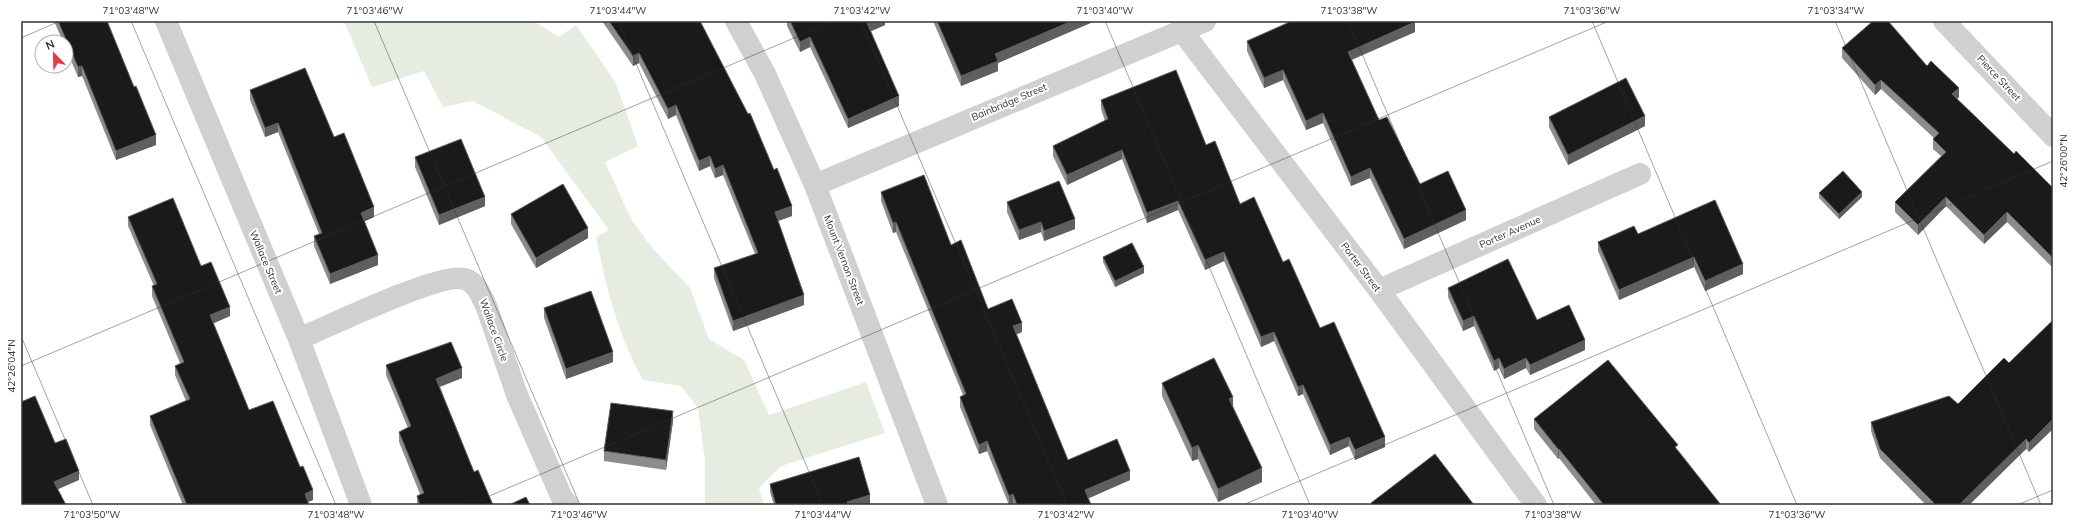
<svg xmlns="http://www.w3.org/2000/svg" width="2074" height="526" font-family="Mulish,sans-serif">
<rect width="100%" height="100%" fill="#fff"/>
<path fill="#e6ecdf" d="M 344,21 L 534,21 L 559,37 L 576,25 L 616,83 L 638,146 L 605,162 L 631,219 L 653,249 L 690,288 L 709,339 L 744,360 L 769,415 L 866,382 L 885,433 L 781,466 L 759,488 L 764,505 L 705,505 L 705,462 L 698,408 L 681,386 L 643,380 C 618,336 606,286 596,237 L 609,230 L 541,137 L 473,101 L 443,107 L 424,71 L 372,87 Z"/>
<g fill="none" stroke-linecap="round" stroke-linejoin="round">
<g stroke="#d0d0d0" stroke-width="22">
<path d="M 166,21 L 299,339 L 361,505"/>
<path d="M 736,21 L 765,74 L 815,185 L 937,505"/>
<path d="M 1182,31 L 1379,290 L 1536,505"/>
<path d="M 815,185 L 1205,21"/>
<path d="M 1379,290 L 1640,174"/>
<path d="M 299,339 C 327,327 442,271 465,279 C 477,283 482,297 487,308 L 517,395 L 562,498 L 568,505"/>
</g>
<path stroke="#d0d0d0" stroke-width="22" d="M 1944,21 L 2053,136"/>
</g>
<g fill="#8c8c8c">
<path d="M 54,21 L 107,21 L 134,87 L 156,145 L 116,160 L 82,76 L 78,77 L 66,49 L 66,42 L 63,42 Z"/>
<path d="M 602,21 L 700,21 L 792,216 L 778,221 L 804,305 L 733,331 L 714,278 L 714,268 L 755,254 L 723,175 L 715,178 L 710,166 L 699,171 L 676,115 L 668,119 L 639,63 L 633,66 Z"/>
<path d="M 787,21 L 885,21 L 885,25 L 871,31 L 899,106 L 848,128 L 810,47 L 800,52 L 787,26 Z"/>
<path d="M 933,21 L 1095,21 L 998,63 L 998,71 L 961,86 Z"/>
<path d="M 1415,32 L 1352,60 L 1379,120 L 1420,184 L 1466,220 L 1404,249 L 1370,178 L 1351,186 L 1323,123 L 1306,130 L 1283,80 L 1264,88 L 1247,51 L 1247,41 Z"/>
<path d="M 1842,48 L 1927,66 L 1959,97 L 1957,99 L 2014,154 L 2053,188 L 2053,268 L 2007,222 L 1984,244 L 1946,206 L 1918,235 L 1895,212 L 1895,202 L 1941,156 L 1933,149 L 1933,139 L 1934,138 L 1881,89 L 1875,95 L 1842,58 Z"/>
<path d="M 250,90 L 334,137 L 374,217 L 364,221 L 378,265 L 330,284 L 314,246 L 314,236 L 319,234 L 278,132 L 265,137 L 250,100 Z"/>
<path d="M 1101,100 L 1206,145 L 1240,204 L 1283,262 L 1320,328 L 1385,447 L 1355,460 L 1349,446 L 1330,455 L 1303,394 L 1298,396 L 1274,341 L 1261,347 L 1224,261 L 1205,270 L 1178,210 L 1147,223 L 1122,159 L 1067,185 L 1053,156 L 1053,146 L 1105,121 L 1101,109 Z"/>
<path d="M 1549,117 L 1645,126 L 1568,165 L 1549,127 Z"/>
<path d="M 415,157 L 485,206 L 439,225 L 415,167 Z"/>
<path d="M 881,192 L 951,245 L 988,309 L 1022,332 L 1016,334 L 1068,460 L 1130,480 L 1088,498 L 1091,505 L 1013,505 L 1013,504 L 1009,505 L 987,451 L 979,454 L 960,407 L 960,397 L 963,395 L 896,232 L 893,233 L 881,201 Z"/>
<path d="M 1819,193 L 1862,197 L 1839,219 L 1819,198 Z"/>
<path d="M 1007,202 L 1075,229 L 1044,241 L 1041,232 L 1019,240 L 1007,212 Z"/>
<path d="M 511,214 L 588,238 L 536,268 L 511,224 Z"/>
<path d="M 128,217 L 201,266 L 230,316 L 213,323 L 249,410 L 313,500 L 308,502 L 309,505 L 183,505 L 150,425 L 150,416 L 186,401 L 175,375 L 175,366 L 180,363 L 152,296 L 152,286 L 154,286 L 128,226 Z"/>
<path d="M 1638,234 L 1743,274 L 1705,291 L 1694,267 L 1619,300 L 1598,251 L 1598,242 Z"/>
<path d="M 1103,257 L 1144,273 L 1115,287 L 1103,262 Z"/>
<path d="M 1448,288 L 1537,320 L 1585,350 L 1530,375 L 1526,368 L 1504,379 L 1499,368 L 1494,371 L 1474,326 L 1463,331 L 1448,297 Z"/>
<path d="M 544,308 L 613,362 L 566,379 L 544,318 Z"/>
<path d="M 2053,320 L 2029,452 L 2026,449 L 1969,505 L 1926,505 L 1880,458 L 1871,431 L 1871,422 L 1958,404 L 2009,363 Z"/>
<path d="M 386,365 L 462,378 L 440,387 L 474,472 L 493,505 L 417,505 L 417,496 L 420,494 L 399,442 L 399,432 L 408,428 L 386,375 Z"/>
<path d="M 1162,383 L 1233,406 L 1262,482 L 1218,502 L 1198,459 L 1192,461 L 1162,396 Z"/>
<path d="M 1534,419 L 1678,450 L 1721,505 L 1596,505 L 1559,458 L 1558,459 L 1534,429 Z"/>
<path d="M 673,421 L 666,470 L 604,461 L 604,451 Z"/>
<path d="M 770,484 L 870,504 L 867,505 L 774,505 L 770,492 Z"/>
</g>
<g fill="#5f5f5f">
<path d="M 872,21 L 885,21 L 885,25 L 867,33 L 867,23 Z"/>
<path d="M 1072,21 L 1095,21 L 998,63 L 998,71 L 961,86 L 961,76 L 995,54 Z"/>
<path d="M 1415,22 L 1415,32 L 1348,61 L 1348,52 Z"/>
<path d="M 810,37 L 810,47 L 800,52 L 800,42 Z"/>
<path d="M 639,53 L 639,63 L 633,66 L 633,56 Z"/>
<path d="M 82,66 L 82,76 L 78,77 L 78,67 Z"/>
<path d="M 1283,70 L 1283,80 L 1264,88 L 1264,78 Z"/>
<path d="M 1881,80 L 1881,89 L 1875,95 L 1875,85 Z"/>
<path d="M 1959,88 L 1959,97 L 1952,104 L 1952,94 Z"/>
<path d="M 899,96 L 899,106 L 848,128 L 848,119 Z"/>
<path d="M 676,105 L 676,115 L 668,119 L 668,109 Z"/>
<path d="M 1323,113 L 1323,123 L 1306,130 L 1306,121 Z"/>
<path d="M 1645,116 L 1645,126 L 1568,165 L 1568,155 Z"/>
<path d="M 278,123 L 278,132 L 265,137 L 265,128 Z"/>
<path d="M 156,135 L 156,145 L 116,160 L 116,151 Z"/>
<path d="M 1122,150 L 1122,159 L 1067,185 L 1067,175 Z"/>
<path d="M 710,156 L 710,166 L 699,171 L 699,161 Z"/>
<path d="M 723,165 L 723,175 L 715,178 L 715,169 Z"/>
<path d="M 1370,168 L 1370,178 L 1351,186 L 1351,177 Z"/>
<path d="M 1862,192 L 1862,197 L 1839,219 L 1839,214 Z"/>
<path d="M 485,197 L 485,206 L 439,225 L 439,215 Z"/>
<path d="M 1946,197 L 1946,206 L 1918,235 L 1918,225 Z"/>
<path d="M 1178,201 L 1178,210 L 1147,223 L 1147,213 Z"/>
<path d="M 792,206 L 792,216 L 775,222 L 775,212 Z"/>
<path d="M 374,207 L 374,217 L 361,223 L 361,213 Z"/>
<path d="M 1466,210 L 1466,220 L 1404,249 L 1404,239 Z"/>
<path d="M 2007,212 L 2007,222 L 1984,244 L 1984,235 Z"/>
<path d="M 1075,219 L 1075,229 L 1044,241 L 1044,231 Z"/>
<path d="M 896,222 L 896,232 L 893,233 L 893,223 Z"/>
<path d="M 1041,222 L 1041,232 L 1019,240 L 1019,230 Z"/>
<path d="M 588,228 L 588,238 L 536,268 L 536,258 Z"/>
<path d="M 1224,252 L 1224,261 L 1205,270 L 1205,260 Z"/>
<path d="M 378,255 L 378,265 L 330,284 L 330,274 Z"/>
<path d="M 1694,257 L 1694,267 L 1619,300 L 1619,290 Z"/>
<path d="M 1743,264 L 1743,274 L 1705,291 L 1705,281 Z"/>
<path d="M 1144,267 L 1144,273 L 1115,287 L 1115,281 Z"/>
<path d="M 804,295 L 804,305 L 733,331 L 733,321 Z"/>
<path d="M 230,307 L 230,316 L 210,325 L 210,315 Z"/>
<path d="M 1474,316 L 1474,326 L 1463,331 L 1463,321 Z"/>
<path d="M 1022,323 L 1022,332 L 1013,336 L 1013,326 Z"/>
<path d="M 1274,332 L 1274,341 L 1261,347 L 1261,337 Z"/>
<path d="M 1585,340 L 1585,350 L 1530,375 L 1530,365 Z"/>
<path d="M 613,352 L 613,362 L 566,379 L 566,369 Z"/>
<path d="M 1499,358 L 1499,368 L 1494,371 L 1494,361 Z"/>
<path d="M 1526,358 L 1526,368 L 1504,379 L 1504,369 Z"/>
<path d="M 462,368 L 462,378 L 436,388 L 436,379 Z"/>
<path d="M 1303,385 L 1303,394 L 1298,396 L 1298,387 Z"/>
<path d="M 1233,397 L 1233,411 L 1229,399 Z"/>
<path d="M 673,411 L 673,421 L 666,470 L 666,460 Z"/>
<path d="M 2053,419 L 2053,429 L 2029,452 L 2029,443 Z"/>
<path d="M 1349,437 L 1349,446 L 1330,455 L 1330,445 Z"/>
<path d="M 1385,437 L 1385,447 L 1355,460 L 1355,450 Z"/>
<path d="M 2026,439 L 2026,449 L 1969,505 L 1959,505 Z"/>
<path d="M 987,441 L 987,451 L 979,454 L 979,445 Z"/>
<path d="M 1198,445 L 1198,459 L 1192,461 L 1192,448 Z"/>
<path d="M 1558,449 L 1559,449 L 1559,458 L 1558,459 Z"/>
<path d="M 1262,468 L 1262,482 L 1218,502 L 1218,489 Z"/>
<path d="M 79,471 L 79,480 L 54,491 L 54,482 Z"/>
<path d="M 1130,471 L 1130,480 L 1085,500 L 1085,490 Z"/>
<path d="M 313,490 L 313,500 L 305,503 L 305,494 Z"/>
<path d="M 1013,494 L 1013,504 L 1009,505 L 1009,496 Z"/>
<path d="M 870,495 L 870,504 L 867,505 L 847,505 L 847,502 Z"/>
</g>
<g fill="#1a1a1a" stroke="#5f5f5f">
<path d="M 58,21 L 107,21 L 134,87 L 136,86 L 156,135 L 116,151 L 82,66 L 78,67 Z"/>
<path d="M 609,21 L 700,21 L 748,114 L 750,113 L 774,170 L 777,168 L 792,206 L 775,212 L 804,295 L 733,321 L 714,268 L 758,253 L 723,165 L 715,169 L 710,156 L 699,161 L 676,105 L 668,109 L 639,53 L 633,56 Z"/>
<path d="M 790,21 L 872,21 L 867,23 L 899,96 L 848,119 L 810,37 L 800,42 Z"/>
<path d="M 937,21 L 1072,21 L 995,54 L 998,61 L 961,76 Z"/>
<path d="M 1292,21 L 1414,21 L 1415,22 L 1348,52 L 1379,120 L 1387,117 L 1420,184 L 1448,171 L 1466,210 L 1404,239 L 1370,168 L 1351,177 L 1323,113 L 1306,121 L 1283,70 L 1264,78 L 1247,41 Z"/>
<path d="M 1873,21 L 1888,21 L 1927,66 L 1931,61 L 1959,88 L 1952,94 L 2014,154 L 2016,151 L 2053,188 L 2053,258 L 2007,212 L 1984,235 L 1946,197 L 1918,225 L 1895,202 L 1946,152 L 1933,139 L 1939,133 L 1881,80 L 1875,85 L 1842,48 Z"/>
<path d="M 305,68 L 334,137 L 344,133 L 374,207 L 361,213 L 378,255 L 330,274 L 314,236 L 322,233 L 278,123 L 265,128 L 250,90 Z"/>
<path d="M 1176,70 L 1206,145 L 1215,141 L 1240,204 L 1254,197 L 1283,262 L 1289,259 L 1320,328 L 1334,322 L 1385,437 L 1355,450 L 1349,437 L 1330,445 L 1303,385 L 1298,387 L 1274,332 L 1261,337 L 1224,252 L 1205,260 L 1178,201 L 1147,213 L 1122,150 L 1067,175 L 1053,146 L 1108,119 L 1101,100 Z"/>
<path d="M 1626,78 L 1645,116 L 1568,155 L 1549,117 Z"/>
<path d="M 461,139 L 485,197 L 439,215 L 415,157 Z"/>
<path d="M 1843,171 L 1862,192 L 1839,214 L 1819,193 Z"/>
<path d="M 924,175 L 951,245 L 961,240 L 988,309 L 1012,299 L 1022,323 L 1013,326 L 1068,460 L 1117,439 L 1130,471 L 1085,490 L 1091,505 L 1017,505 L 1013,494 L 1009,496 L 987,441 L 979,445 L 960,397 L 966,394 L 896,222 L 893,223 L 881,192 Z"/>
<path d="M 1059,181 L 1075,219 L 1044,231 L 1041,222 L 1019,230 L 1007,202 Z"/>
<path d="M 563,184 L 588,228 L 536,258 L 511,214 Z"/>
<path d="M 173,198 L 201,266 L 211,262 L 230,307 L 210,315 L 249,410 L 273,401 L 300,467 L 303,466 L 313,490 L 305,494 L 309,505 L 187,505 L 150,416 L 190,399 L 175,366 L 184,362 L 152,286 L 157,284 L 128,217 Z"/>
<path d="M 1715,200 L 1743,264 L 1705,281 L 1694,257 L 1619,290 L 1598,242 L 1634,226 L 1638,234 Z"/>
<path d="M 1132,243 L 1144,267 L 1115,281 L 1103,257 Z"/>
<path d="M 1508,259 L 1537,320 L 1569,305 L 1585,340 L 1530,365 L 1526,358 L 1504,369 L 1499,358 L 1494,361 L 1474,316 L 1463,321 L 1448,288 Z"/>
<path d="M 591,291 L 613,352 L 566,369 L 544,308 Z"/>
<path d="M 2053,320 L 2053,419 L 2029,443 L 2026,439 L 1959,505 L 1936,505 L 1880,449 L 1871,422 L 1949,396 L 1958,404 L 2004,358 L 2009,363 Z"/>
<path d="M 451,342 L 462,368 L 436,379 L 474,472 L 478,470 L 493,505 L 420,505 L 417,496 L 424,493 L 399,432 L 411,426 L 386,365 Z"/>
<path d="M 1214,358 L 1233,397 L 1229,399 L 1262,468 L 1218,489 L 1198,445 L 1192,448 L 1162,383 Z"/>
<path d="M 1608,360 L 1678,445 L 1675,447 L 1721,505 L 1604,505 L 1559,449 L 1558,449 L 1534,419 Z"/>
<path d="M 35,396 L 55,443 L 66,439 L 79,471 L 54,482 L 66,505 L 21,505 L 21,402 Z"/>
<path d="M 611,403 L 673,411 L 666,460 L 604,451 Z"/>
<path d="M 1435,454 L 1474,505 L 1373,505 L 1371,503 Z"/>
<path d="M 859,457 L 870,495 L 847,502 L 848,505 L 776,505 L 770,484 Z"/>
<path d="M 526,497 L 530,505 L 509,505 Z"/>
</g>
<path fill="none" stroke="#333" stroke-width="1" stroke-opacity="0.45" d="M 131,21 L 336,505M 374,21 L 580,505M 618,21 L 823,505M 861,21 L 1067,505M 1105,21 L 1310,505M 1348,21 L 1554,505M 1592,21 L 1797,505M 1835,21 L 2041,505M 21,38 L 60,21M 21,336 L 93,505M 21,366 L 834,21M 468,505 L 1609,21M 1243,505 L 2053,161M 2017,505 L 2053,490"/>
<g text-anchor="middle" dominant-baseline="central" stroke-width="4" stroke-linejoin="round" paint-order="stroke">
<g font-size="10" fill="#333" stroke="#fff">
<text transform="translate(1999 78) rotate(47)">Pierce Street</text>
<text transform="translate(1009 102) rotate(-23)">Bainbridge Street</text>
<text transform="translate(1510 232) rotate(-24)">Porter Avenue</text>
<text transform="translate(844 260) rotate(69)">Mount Vernon Street</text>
<text transform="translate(266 262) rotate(67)">Wallace Street</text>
<text transform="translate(1361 267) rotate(53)">Porter Street</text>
<text transform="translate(494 330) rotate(70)">Wallace Circle</text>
</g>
</g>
<rect width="2074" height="526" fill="none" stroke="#ffffff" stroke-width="44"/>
<g transform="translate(54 54) rotate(337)"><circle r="19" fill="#ffffff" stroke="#adadad"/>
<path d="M0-3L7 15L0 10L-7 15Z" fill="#e63946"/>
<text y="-6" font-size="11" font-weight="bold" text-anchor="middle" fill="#333333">N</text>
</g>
<rect x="22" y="22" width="2030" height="482" fill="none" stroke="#333" stroke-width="1.5"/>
<g font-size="10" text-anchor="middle" fill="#333">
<text x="131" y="14">71°03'48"W</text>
<text x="375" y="14">71°03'46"W</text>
<text x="618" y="14">71°03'44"W</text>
<text x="862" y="14">71°03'42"W</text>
<text x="1105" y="14">71°03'40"W</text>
<text x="1349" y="14">71°03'38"W</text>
<text x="1592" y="14">71°03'36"W</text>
<text x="1836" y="14">71°03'34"W</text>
<text transform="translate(2063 161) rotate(-90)" y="4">42°26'00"N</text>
<text transform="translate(11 366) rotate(-90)" y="4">42°26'04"N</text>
<text x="92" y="518">71°03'50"W</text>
<text x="336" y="518">71°03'48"W</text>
<text x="579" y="518">71°03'46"W</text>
<text x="823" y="518">71°03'44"W</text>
<text x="1066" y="518">71°03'42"W</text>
<text x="1310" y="518">71°03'40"W</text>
<text x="1553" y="518">71°03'38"W</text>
<text x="1797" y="518">71°03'36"W</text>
</g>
</svg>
